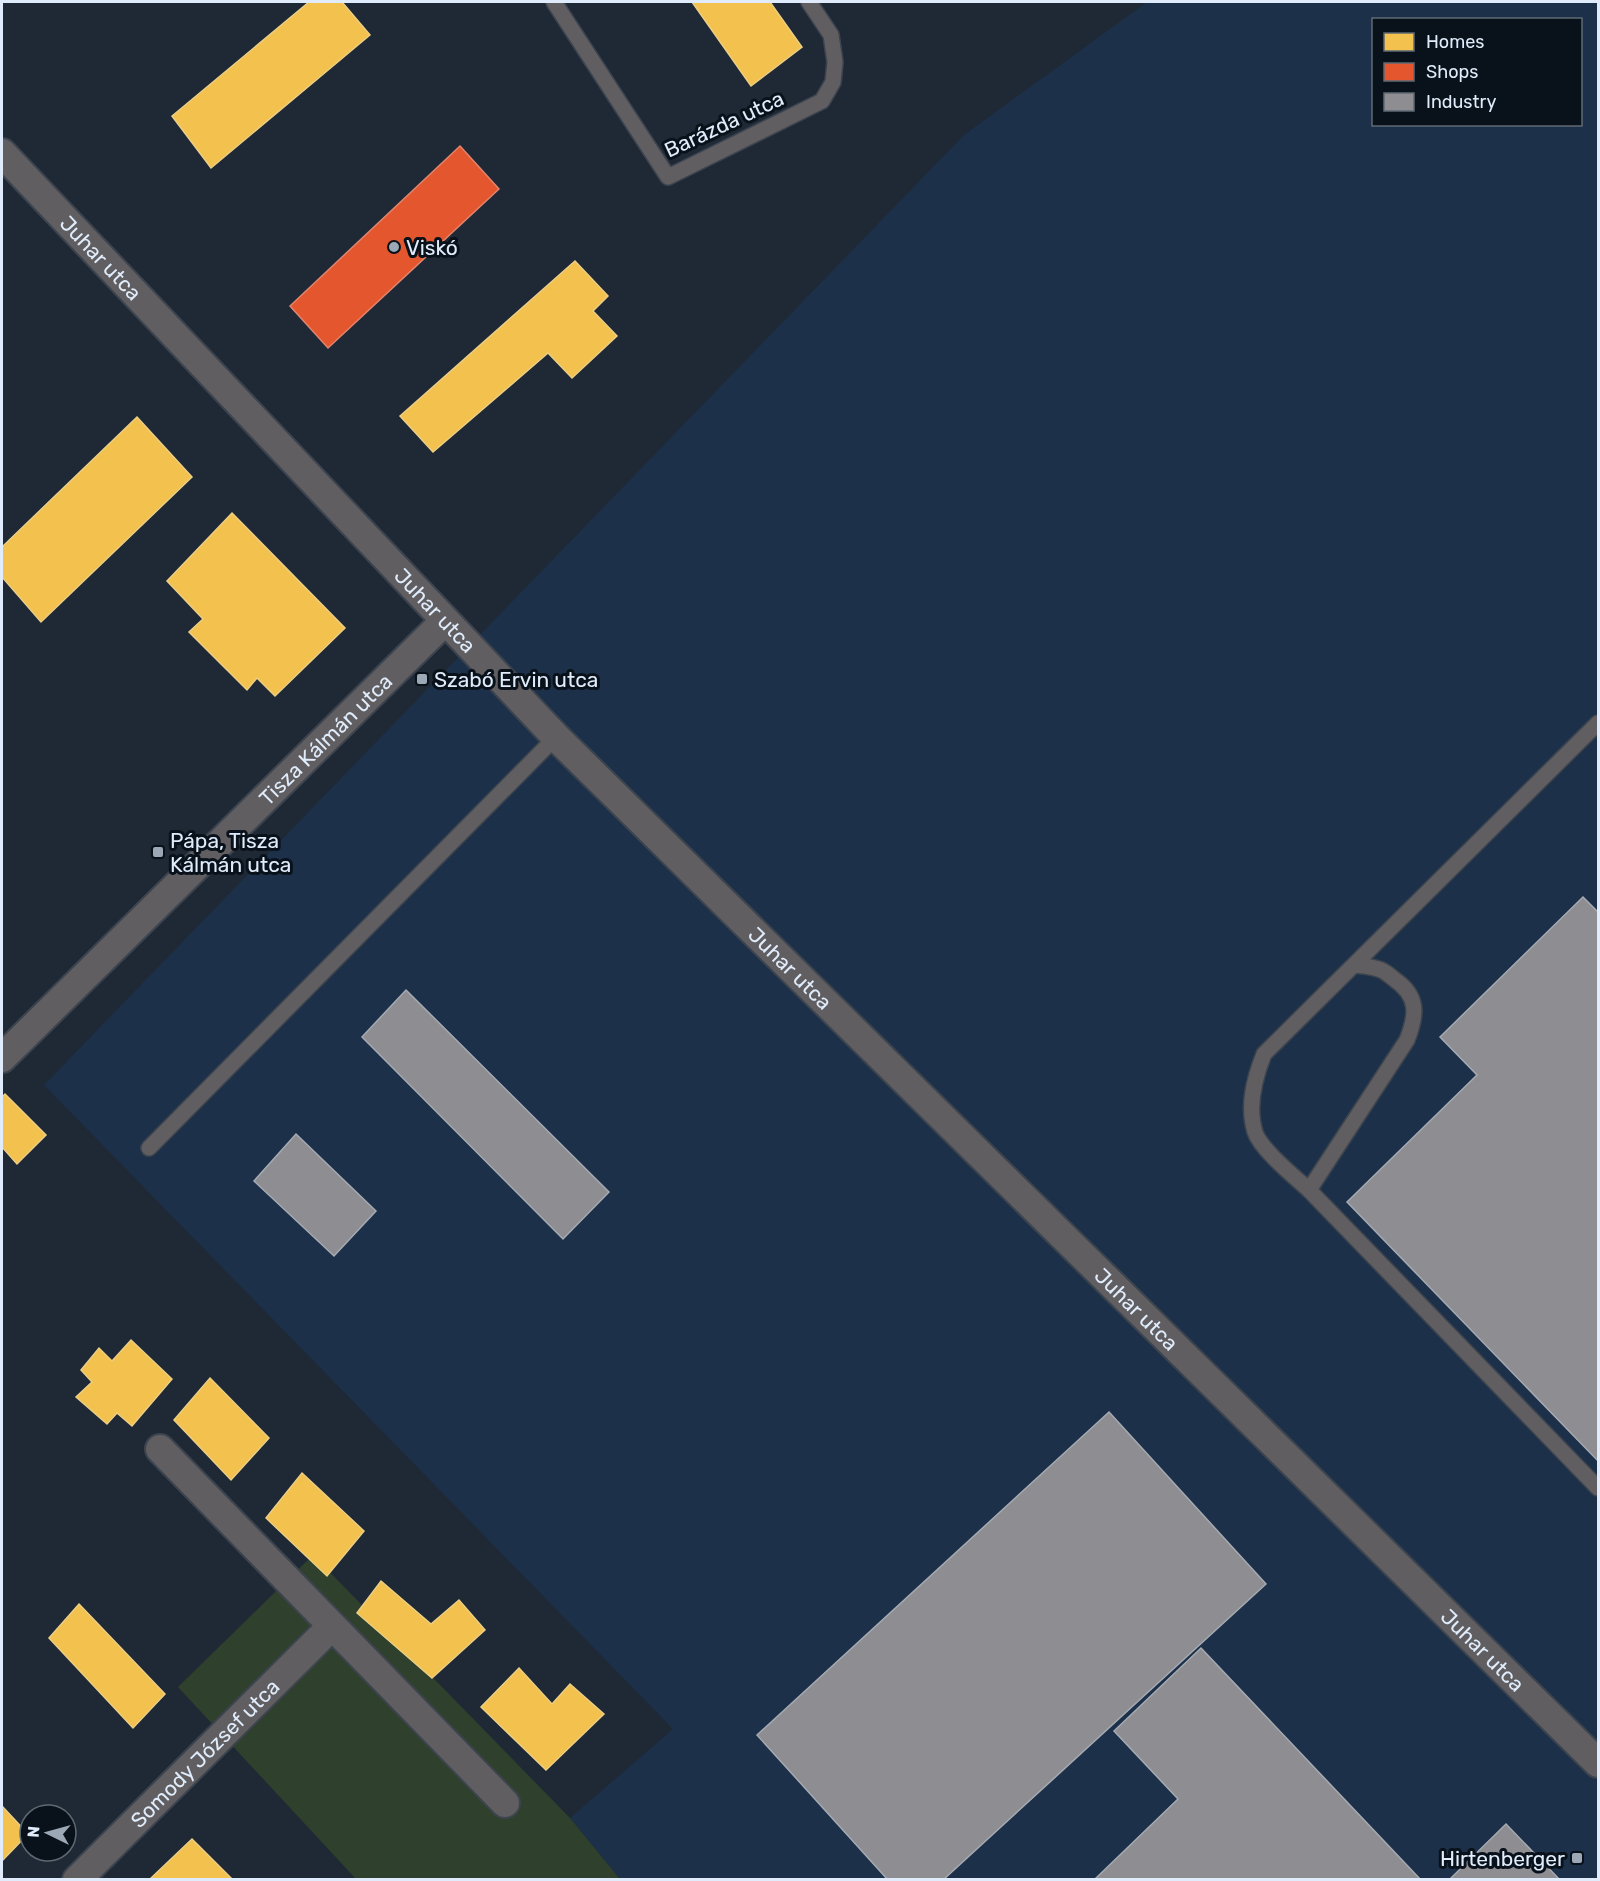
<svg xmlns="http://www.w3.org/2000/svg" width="1600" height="1881" font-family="Rubik,sans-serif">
<rect width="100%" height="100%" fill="#1f2935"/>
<path fill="#1c3049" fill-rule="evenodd" d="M 1147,2 L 1598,2 L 1598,1879 L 620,1879 L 570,1818 L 673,1729 L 44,1085 L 964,135 ZM 1374,20 L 1580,20 L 1580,124 L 1374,124 Z"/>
<path fill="#2f402c" d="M 313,1555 L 570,1818 L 620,1879 L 356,1879 L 178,1687 Z"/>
<g fill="#f2c14e" stroke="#edce82" stroke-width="1.5">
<path d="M 309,2 L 342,2 L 370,35 L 211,168 L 172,116 Z"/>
<path d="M 692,2 L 770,2 L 802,47 L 751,86 Z"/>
<path d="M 575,261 L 608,296 L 593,311 L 617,336 L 572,378 L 548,353 L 433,452 L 400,416 Z"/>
<path d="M 137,417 L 192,477 L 41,622 L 2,577 L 2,547 Z"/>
<path d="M 232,513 L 345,628 L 275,696 L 257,678 L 247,690 L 189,632 L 203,619 L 167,581 Z"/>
<path d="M 5,1094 L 46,1135 L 17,1164 L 2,1147 L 2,1097 Z"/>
<path d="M 131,1340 L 172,1379 L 132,1426 L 117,1413 L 107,1424 L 76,1397 L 92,1382 L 81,1370 L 99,1348 L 112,1361 Z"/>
<path d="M 210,1378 L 269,1438 L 231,1480 L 174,1420 Z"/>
<path d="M 302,1473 L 364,1531 L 327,1576 L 266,1518 Z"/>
<path d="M 381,1581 L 431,1624 L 459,1600 L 485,1630 L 432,1678 L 357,1613 Z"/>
<path d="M 79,1604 L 165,1694 L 133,1728 L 49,1638 Z"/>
<path d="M 519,1668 L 552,1704 L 570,1684 L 604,1714 L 546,1770 L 481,1707 Z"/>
<path d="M 2,1806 L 28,1834 L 2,1861 Z"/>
<path d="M 192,1839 L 233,1880 L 149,1880 Z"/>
</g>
<path fill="#e4572e" stroke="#e3846c" stroke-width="1.5" d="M 460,146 L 499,189 L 328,348 L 290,306 Z"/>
<g fill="#8d8d92" stroke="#a6aab2" stroke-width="1.5">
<path d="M 1583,897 L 1598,912 L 1598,1461 L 1347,1202 L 1477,1075 L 1440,1037 Z"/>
<path d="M 406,990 L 609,1192 L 563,1239 L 362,1037 Z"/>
<path d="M 296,1134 L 376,1211 L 334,1256 L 254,1181 Z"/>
<path d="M 1109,1412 L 1266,1584 L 943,1880 L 888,1880 L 757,1735 Z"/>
<path d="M 1201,1648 L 1421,1880 L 1094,1880 L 1178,1799 L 1114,1731 Z"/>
<path d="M 1506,1824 L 1560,1880 L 1449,1880 Z"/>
</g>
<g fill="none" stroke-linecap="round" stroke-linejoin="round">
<g stroke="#3c444f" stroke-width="18">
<g id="lane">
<path d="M 554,2 L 668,177 L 822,101 L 833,82 L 835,62 L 831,35 L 809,2"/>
<path d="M 1598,723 L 1264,1054 C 1254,1079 1247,1106 1255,1132 C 1261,1150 1295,1177 1309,1190 L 1598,1488"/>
<path d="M 149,1148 L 556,737"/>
<path d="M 1309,1190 L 1407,1040 C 1417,1015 1419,996 1394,979 C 1389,975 1384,970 1378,969 C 1371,966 1362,966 1355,965"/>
</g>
</g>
<g stroke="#3c444f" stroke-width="32">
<g id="street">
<path id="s1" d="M 2,153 L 556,737 L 1598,1763"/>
<path id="s2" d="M 2,1058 L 445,621"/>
<path d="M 160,1449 L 505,1803"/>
<path id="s3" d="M 77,1880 L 332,1626"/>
</g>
</g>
<use href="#lane" stroke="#605e60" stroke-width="15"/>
<use href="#street" stroke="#605e60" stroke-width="28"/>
</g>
<g fill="#9ca8b6" stroke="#09111a" stroke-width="2">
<circle cx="394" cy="247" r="6"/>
<rect x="416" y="673" width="12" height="12" rx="3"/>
<rect x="152" y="846" width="12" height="12" rx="3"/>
<rect x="1571" y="1852" width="12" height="12" rx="3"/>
</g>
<g text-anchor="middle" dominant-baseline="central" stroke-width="6" stroke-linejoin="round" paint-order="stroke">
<g font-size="21" fill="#e0ecfb" stroke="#09111a">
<text transform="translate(724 124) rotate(-25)">Barázda utca</text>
<text stroke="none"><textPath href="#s1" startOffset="144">Juhar utca</textPath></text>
<text stroke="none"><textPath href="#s1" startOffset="630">Juhar utca</textPath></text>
<text stroke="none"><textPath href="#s2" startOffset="454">Tisza Kálmán utca</textPath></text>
<text stroke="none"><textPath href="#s1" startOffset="1134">Juhar utca</textPath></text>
<text stroke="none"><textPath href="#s1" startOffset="1620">Juhar utca</textPath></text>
<text stroke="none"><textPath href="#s1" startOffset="2106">Juhar utca</textPath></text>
<text stroke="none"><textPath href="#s3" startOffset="180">Somody József utca</textPath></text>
</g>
<g font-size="21" fill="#e0ecfb" stroke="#09111a" text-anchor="start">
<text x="406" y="247">Viskó</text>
<text x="434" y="679">Szabó Ervin utca</text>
<text x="170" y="840">Pápa, Tisza<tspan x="170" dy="24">Kálmán utca</tspan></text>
<text x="1565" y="1858" text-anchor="end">Hirtenberger</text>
</g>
</g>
<rect width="1600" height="1881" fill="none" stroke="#e0ecfb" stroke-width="6"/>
<rect x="1372" y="18" width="210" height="108" fill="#09111a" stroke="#5f6974" stroke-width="1.5"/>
<rect x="1384" y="33" width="30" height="18" fill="#f2c14e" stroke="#5f6974" stroke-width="1.5"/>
<text x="1426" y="48" font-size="18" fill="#e0ecfb">Homes</text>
<rect x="1384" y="63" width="30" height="18" fill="#e4572e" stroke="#5f6974" stroke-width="1.5"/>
<text x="1426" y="78" font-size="18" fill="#e0ecfb">Shops</text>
<rect x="1384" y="93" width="30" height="18" fill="#8d8d92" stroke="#5f6974" stroke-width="1.5"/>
<text x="1426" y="108" font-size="18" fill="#e0ecfb">Industry</text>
<g transform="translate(48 1833) rotate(275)"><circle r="28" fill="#09111a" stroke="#5f6974" stroke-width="1.5"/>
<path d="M0-4.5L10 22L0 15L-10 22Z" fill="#9ca8b6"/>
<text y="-9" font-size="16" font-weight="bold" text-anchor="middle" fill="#e0ecfb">N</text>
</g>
</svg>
